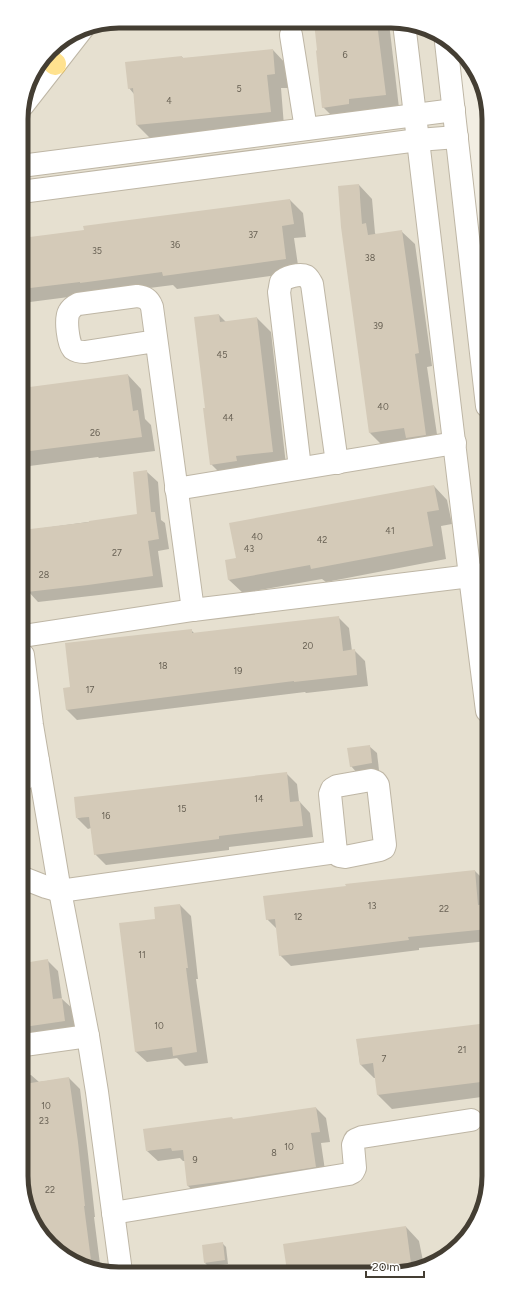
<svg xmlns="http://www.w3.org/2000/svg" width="510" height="1295" font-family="Figtree,sans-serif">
<rect width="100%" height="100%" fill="#f2eee3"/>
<path fill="#e6e0d0" d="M 119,21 L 410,23 L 438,38 L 486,363 L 489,1182 L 482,1213 L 465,1241 L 416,1271 L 100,1272 L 50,1246 L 24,1201 L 21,112 L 31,76 L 54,45 L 82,28 Z"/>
<g fill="#0003">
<path d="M 315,22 L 389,23 L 399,108 L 337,121 L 323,107 Z"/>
<path d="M 273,50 L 286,64 L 289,88 L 281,88 L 284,126 L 151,139 L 137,125 L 134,94 L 129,88 L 182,57 L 184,59 Z"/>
<path d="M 359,185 L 372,199 L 375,233 L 376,235 L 401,231 L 415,244 L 432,366 L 427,367 L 439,448 L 383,446 L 370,433 Z"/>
<path d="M 290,200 L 303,213 L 306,237 L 294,238 L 299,272 L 177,289 L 173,285 L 94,295 L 92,294 L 30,302 L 22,293 L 22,239 L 85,231 Z"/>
<path d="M 219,315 L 226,322 L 257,318 L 271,332 L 286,465 L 225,478 L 211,464 L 206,408 Z"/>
<path d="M 128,375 L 141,389 L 145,419 L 151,425 L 155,451 L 99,458 L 98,457 L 22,467 L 22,389 Z"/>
<path d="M 147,472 L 158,482 L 161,520 L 165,523 L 169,549 L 158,551 L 163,587 L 99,595 L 38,602 L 28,591 L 25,569 L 23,570 L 22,531 L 139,515 Z"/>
<path d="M 434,486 L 447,500 L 452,524 L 441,526 L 446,559 L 326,582 L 322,579 L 243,593 L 229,580 L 237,559 Z"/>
<path d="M 338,617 L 349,628 L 352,651 L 354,650 L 365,661 L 368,686 L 306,693 L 305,692 L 77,720 L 66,709 L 71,688 L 191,630 L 195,634 Z"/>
<path d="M 369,746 L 377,753 L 379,770 L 358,774 L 351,766 Z"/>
<path d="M 286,773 L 297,784 L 299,801 L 310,813 L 313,837 L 229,847 L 229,850 L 106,865 L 95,854 L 91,828 L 88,829 L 77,818 Z"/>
<path d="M 475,871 L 486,882 L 488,906 L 488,941 L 419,948 L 419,950 L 291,966 L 280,955 L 277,929 L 267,919 Z"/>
<path d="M 180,905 L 191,916 L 198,979 L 196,979 L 208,1063 L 185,1066 L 177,1058 L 147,1062 L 136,1052 L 156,920 Z"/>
<path d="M 47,960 L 58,971 L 62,999 L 73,1009 L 76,1031 L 24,1039 L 24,964 Z"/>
<path d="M 488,1024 L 489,1096 L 392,1109 L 378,1095 L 376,1078 L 374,1078 L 360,1064 L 357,1040 Z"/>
<path d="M 31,1075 L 39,1082 L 69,1078 L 80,1089 L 88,1154 L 95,1217 L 94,1217 L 101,1272 L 50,1246 L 24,1201 L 24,1076 Z"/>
<path d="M 316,1108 L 326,1118 L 330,1142 L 321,1143 L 326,1177 L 199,1196 L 188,1186 L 186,1161 L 183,1161 L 180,1158 L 158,1161 L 147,1151 L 234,1120 Z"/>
<path d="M 406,1227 L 419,1241 L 424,1266 L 416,1271 L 288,1271 L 284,1245 Z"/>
<path d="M 222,1243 L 226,1247 L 228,1264 L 208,1266 L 205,1263 Z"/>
</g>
<g fill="#d4cab8">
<path d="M 314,22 L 377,23 L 386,95 L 349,99 L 349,104 L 322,108 L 316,51 L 317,50 Z"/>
<path d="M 273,49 L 275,74 L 267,75 L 271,112 L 136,125 L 133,88 L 128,89 L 125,62 L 182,56 L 182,58 Z"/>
<path d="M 359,184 L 362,224 L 366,223 L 368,235 L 402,230 L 419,353 L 415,354 L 426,435 L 406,438 L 404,428 L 369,433 L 341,227 L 338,186 Z"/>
<path d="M 290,199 L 294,224 L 282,226 L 286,259 L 163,276 L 162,272 L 80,283 L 80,282 L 22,289 L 22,238 L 84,230 L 83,226 Z"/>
<path d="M 219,314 L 220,322 L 257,317 L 273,452 L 236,456 L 237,461 L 210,465 L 203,408 L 205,408 L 194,317 Z"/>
<path d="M 128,374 L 133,411 L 138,410 L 142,437 L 22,452 L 22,388 Z"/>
<path d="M 147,470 L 151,512 L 155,512 L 159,539 L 148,541 L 153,576 L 88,585 L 27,592 L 22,554 L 22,530 L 89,522 L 89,521 L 137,514 L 133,472 Z"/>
<path d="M 434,485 L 439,510 L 427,512 L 433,546 L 311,569 L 310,565 L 228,580 L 225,560 L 236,558 L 229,523 Z"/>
<path d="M 339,616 L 343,651 L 355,649 L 357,675 L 294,682 L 294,681 L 66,710 L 63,688 L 70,687 L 65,643 L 192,629 L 192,633 Z"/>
<path d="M 370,745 L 372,763 L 350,767 L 347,748 Z"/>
<path d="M 287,772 L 290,802 L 300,801 L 303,826 L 219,836 L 219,839 L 94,855 L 89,817 L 76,818 L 74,797 Z"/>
<path d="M 475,870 L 478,905 L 487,904 L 488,929 L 408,937 L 409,940 L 279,956 L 275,919 L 266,920 L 263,896 L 346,886 L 345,884 Z"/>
<path d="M 180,904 L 188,968 L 186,968 L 197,1052 L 173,1056 L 172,1047 L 135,1052 L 119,923 L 155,919 L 154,907 Z"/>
<path d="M 48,959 L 53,999 L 62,998 L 65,1021 L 24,1027 L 24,963 Z"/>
<path d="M 488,1023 L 489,1081 L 377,1095 L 373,1063 L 360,1065 L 356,1039 Z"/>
<path d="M 69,1077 L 78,1142 L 85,1206 L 84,1206 L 92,1268 L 50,1246 L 24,1201 L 24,1084 Z"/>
<path d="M 316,1107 L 320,1132 L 311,1133 L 316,1167 L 234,1180 L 187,1186 L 183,1150 L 172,1151 L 171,1148 L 146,1151 L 143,1129 L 232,1117 L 233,1119 Z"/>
<path d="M 406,1226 L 412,1271 L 287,1271 L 283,1244 Z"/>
<path d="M 223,1242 L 225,1260 L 204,1263 L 202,1245 Z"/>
</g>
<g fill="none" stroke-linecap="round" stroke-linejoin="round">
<g stroke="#beb6a5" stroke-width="24">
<g id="minor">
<path d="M 404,23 L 470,576 L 487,711"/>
<path d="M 291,35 L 306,129"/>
<path d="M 446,42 L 487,406"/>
<path d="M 23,105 L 83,28"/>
<path d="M 21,166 L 454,110"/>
<path d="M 21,192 L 418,140 L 457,137"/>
<path d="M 156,341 L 85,352 C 81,352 77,352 73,349 C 68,343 65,319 69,312 C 71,308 74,306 78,304 L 137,296 C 145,297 149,299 152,307 L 193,610"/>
<path d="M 300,468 L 279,292 C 280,289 280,285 281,282 C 285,277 300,273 306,276 C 309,278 310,281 312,284 L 337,463"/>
<path d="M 176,489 L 455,443"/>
<path d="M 23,636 L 193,610 L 487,574"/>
<path d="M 23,655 L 32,725 L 60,891 L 88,1036 L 97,1092 L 121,1272"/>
<path d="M 23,780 L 38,761"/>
<path d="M 371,780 L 376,782 L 378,785 L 385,845 L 384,848 L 380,850 L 345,857 L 339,856 L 336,852 L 330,794 L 332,789 L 337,786 Z"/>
<path d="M 23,878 L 46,887 L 60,891 L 336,852"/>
<path d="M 24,1045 L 88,1036"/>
<path d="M 113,1213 L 349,1174 L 353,1172 L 355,1168 L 353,1145 L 355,1140 L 362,1137 L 471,1120"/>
</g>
</g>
<g stroke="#e7c15c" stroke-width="24">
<path id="major" d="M 46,56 L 55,64"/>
</g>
<use href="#minor" stroke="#fff" stroke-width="22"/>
<use href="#major" stroke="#ffe28f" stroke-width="22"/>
</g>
<g text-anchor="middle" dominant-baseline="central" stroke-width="4" stroke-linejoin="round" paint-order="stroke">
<g font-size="9" fill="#686154">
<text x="345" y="54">6</text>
<text x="239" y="88">5</text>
<text x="169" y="100">4</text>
<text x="253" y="234">37</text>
<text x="175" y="244">36</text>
<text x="97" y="250">35</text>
<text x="370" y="257">38</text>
<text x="378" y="325">39</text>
<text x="222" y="354">45</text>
<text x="383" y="406">40</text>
<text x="228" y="417">44</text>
<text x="95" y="432">26</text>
<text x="390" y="530">41</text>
<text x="257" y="536">40</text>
<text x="322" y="539">42</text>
<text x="249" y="548">43</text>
<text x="117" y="552">27</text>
<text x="44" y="574">28</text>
<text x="308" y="645">20</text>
<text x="163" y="665">18</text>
<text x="238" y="670">19</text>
<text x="90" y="689">17</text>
<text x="259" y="798">14</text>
<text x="182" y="808">15</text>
<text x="106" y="815">16</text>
<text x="372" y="905">13</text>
<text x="444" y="908">22</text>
<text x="298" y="916">12</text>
<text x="142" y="954">11</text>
<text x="159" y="1025">10</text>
<text x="462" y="1049">21</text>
<text x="384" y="1058">7</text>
<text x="46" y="1105">10</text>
<text x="44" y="1120">23</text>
<text x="289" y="1146">10</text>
<text x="274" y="1152">8</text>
<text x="195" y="1159">9</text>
<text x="50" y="1189">22</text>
</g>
</g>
<path d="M0 0H510V1295H0ZM119 28H391A91 91 0 0 1 482 119V1176A91 91 0 0 1 391 1267H119A91 91 0 0 1 28 1176V119A91 91 0 0 1 119 28Z" fill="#fff" fill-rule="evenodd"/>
<path fill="none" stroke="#443e33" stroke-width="5" d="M119 28H391A91 91 0 0 1 482 119V1176A91 91 0 0 1 391 1267H119A91 91 0 0 1 28 1176V119A91 91 0 0 1 119 28Z"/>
<path d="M366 1271v6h58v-6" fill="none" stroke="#443e33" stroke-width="2"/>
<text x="372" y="1271" font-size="12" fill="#443e33" stroke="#ffffff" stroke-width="3" paint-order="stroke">20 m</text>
</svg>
